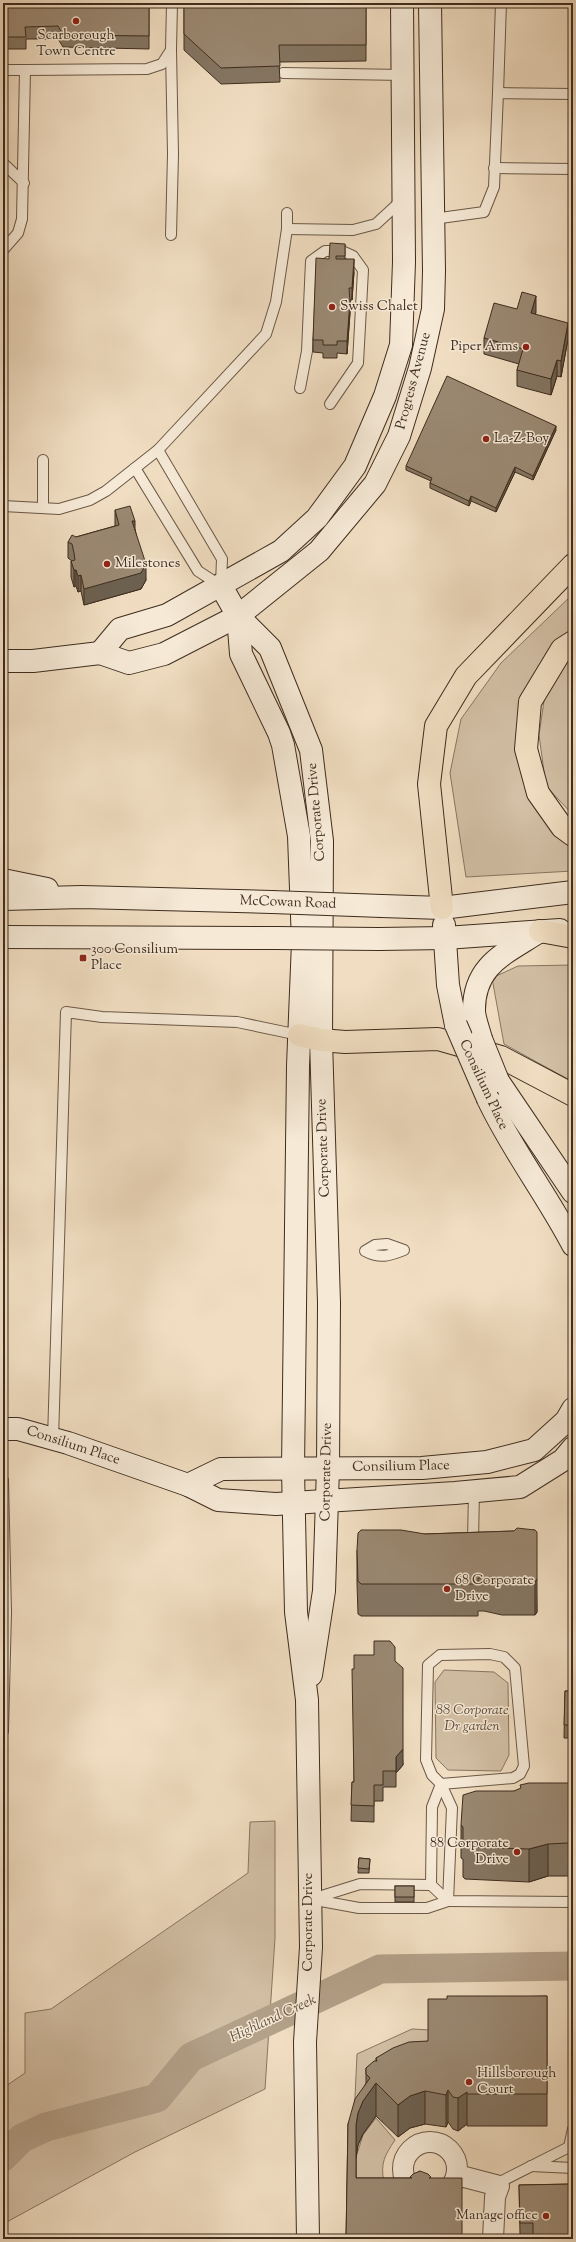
<svg xmlns="http://www.w3.org/2000/svg" width="576" height="2242" font-family="'Sorts Mill Goudy',serif">
<rect width="100%" height="100%" fill="#f1dec2"/>
<filter id="stains"><feTurbulence type="fractalNoise" baseFrequency=".005" numOctaves="4"/><feColorMatrix values="0 0 0 0 .2 0 0 0 0 .09 0 0 0 0 .02 0 0 0 .5 -.17"/></filter>
<radialGradient id="worn" r=".72"><stop offset=".6" stop-color="#630" stop-opacity="0"/><stop offset="1" stop-color="#630" stop-opacity=".3"/></radialGradient>
<g fill="#d3c0a6" stroke="#887662">
<path d="M 573,594 L 573,634 L 522,741 L 530,801 L 573,844 L 573,871 L 466,877 L 450,773 L 461,719 L 501,663 Z"/>
<path d="M 573,654 L 573,815 L 546,786 L 539,735 L 545,694 Z"/>
<path d="M 573,965 L 573,1082 L 504,1044 L 492,978 L 518,966 Z"/>
<path d="M 444,1670 L 494,1672 L 508,1683 L 509,1755 L 501,1771 L 448,1770 L 436,1758 L 435,1682 Z"/>
<path d="M 275,1821 L 275,1938 L 265,2089 L 135,2152 L 3,2224 L 3,2088 L 25,2073 L 25,2013 L 51,2009 L 248,1873 L 250,1822 Z"/>
<path d="M 412,2029 L 447,2031 L 354,2119 L 357,2054 Z"/>
<path d="M 376,2118 L 395,2140 C 385,2155 380,2163 384,2182 L 356,2212 L 356,2157 L 363,2135 Z"/>
</g>
<g fill="none" stroke-linecap="round" stroke-linejoin="round">
<path stroke="#b4a18a" stroke-width="29" d="M 3,2157 L 22,2138 L 46,2127 L 157,2098 L 191,2057 L 380,1969 L 573,1966"/>
<g stroke="#6b5847" stroke-width="12">
<g id="lane">
<path d="M 171,50 L 173,154 L 171,235"/>
<path d="M 3,70 L 25,70 L 22,219 L 18,233 L 3,250"/>
<path d="M 25,70 L 147,69 L 162,64 L 171,50 L 172,3"/>
<path d="M 283,73 L 404,75"/>
<path d="M 498,93 L 501,3"/>
<path d="M 3,163 L 24,183"/>
<path d="M 494,168 L 573,169"/>
<path d="M 433,219 L 484,212 L 494,187 L 498,93 L 573,94"/>
<path d="M 287,229 L 353,230 L 376,224 L 402,200"/>
<path d="M 300,388 L 307,351 L 311,261 L 325,251 L 342,251 L 353,256 L 363,270 L 358,363 L 330,404"/>
<path d="M 158,450 L 222,559 L 221,584"/>
<path d="M 43,460 L 43,508"/>
<path d="M 135,468 L 198,571 L 221,586"/>
<path d="M 3,506 L 59,509 L 90,500 L 106,491 L 158,450 L 266,334 L 276,302 L 287,229 L 287,213"/>
<path d="M 387,1244 L 404,1250 C 389,1256 380,1259 365,1251 L 375,1245 Z"/>
<path d="M 53,1439 L 66,1012 L 102,1017 L 237,1022 L 299,1035"/>
<path d="M 3,1480 L 6,1612"/>
<path d="M 474,1491 L 473,1541 L 477,1541"/>
<path d="M 3,1612 L 6,1612 L 3,1731"/>
<path d="M 431,1885 L 432,1807 L 441,1784"/>
<path d="M 310,1899 L 359,1908 L 427,1908 L 448,1901 L 452,1808 L 441,1784 L 432,1775 L 426,1760 L 428,1665 L 440,1655 L 490,1654 L 504,1657 L 515,1668 L 524,1766 L 520,1774 L 513,1778 L 441,1784"/>
<path d="M 312,1899 L 360,1884 L 431,1885 L 448,1901 L 573,1902"/>
<path d="M 531,2166 L 573,2168"/>
<path d="M 499,2186 L 502,2181 L 569,2147 L 573,2129"/>
</g>
</g>
<g stroke="#6b5847" stroke-width="22">
<g id="street">
<circle cx="430" cy="2169" r="27"/>
<path d="M 457,2175 L 499,2186 L 495,2197 L 493,2239"/>
</g>
</g>
<g stroke="#3e2c1e" stroke-width="24">
<g id="secondary">
<path d="M 221,586 L 238,616 L 270,648 L 311,750 L 322,841 L 321,1040 L 329,1303 L 328,1468 L 324,1591 L 311,1675"/>
<path d="M 238,616 L 241,654 L 279,733 L 283,745 L 299,836 L 303,942 L 298,1066 L 293,1469 L 296,1612 L 307,1700 L 311,1947 L 305,2042 L 308,2239"/>
<path d="M 100,653 L 120,629 L 167,615 L 281,551 L 317,518 L 355,466 L 385,396 L 401,345 L 404,262 L 402,3"/>
<path d="M 3,661 L 33,661 L 100,653 L 129,663 L 164,654 L 238,616 L 319,551 L 375,484 L 399,436 L 420,368 L 433,309 L 434,271 L 430,3"/>
<path d="M 3,880 L 47,889"/>
<path d="M 3,899 L 82,897 L 272,902"/>
<path d="M 382,906 L 442,908 L 573,892"/>
<path d="M 444,925 L 448,985 L 456,1025"/>
<path d="M 3,937 L 275,938"/>
<path d="M 379,939 L 445,938 L 560,930"/>
<path d="M 481,1039 C 479,1031 475,1021 474,1012 C 473,966 504,954 537,933"/>
<path d="M 498,1081 L 573,1192"/>
<path d="M 488,1099 C 512,1150 547,1195 573,1245"/>
<path d="M 3,1429 L 18,1429 L 68,1443 L 188,1485 L 218,1500 L 276,1504 L 455,1493 L 520,1487 L 563,1460 L 573,1448"/>
<path d="M 188,1485 L 221,1469 L 422,1468 L 487,1462 L 534,1450 L 566,1421 L 573,1409"/>
</g>
</g>
<g stroke="#3e2c1e" stroke-width="24">
<g id="highway">
<path d="M 573,642 L 562,649 L 530,702 L 526,749 L 538,793 L 562,827 L 573,835"/>
<path d="M 442,908 L 429,784 L 436,726 L 466,676 L 573,565"/>
<path d="M 540,931 L 573,937"/>
<path d="M 299,1035 L 321,1040 L 345,1042 L 438,1039 L 501,1057 L 573,1095"/>
</g>
</g>
<use href="#lane" stroke="#f6ead7" stroke-width="10"/>
<use href="#street" stroke="#f6ead7" stroke-width="20"/>
<use href="#secondary" stroke="#f6ead7" stroke-width="22"/>
<use href="#highway" stroke="#f1dec2" stroke-width="22"/>
<g stroke="#3e2c1e" stroke-width="24" stroke-linecap="butt">
<g id="secondary-bridge">
<path d="M 272,902 L 382,906"/>
<path d="M 275,938 L 379,939"/>
<path d="M 456,1025 L 488,1099"/>
<path d="M 481,1039 L 498,1081"/>
</g>
</g>
<use href="#secondary-bridge" stroke="#f6ead7" stroke-width="22"/>
</g>
<g fill="#857663" stroke="#3e2c1e">
<path d="M 3,3 L 149,3 L 149,49 L 63,47 L 58,39 L 26,39 L 26,49 L 3,49 Z"/>
<path d="M 184,3 L 366,3 L 366,61 L 279,62 L 280,82 L 221,84 L 184,50 Z"/>
<path d="M 345,244 L 345,259 L 354,272 L 352,300 L 350,300 L 350,313 L 347,354 L 337,353 L 337,358 L 323,358 L 323,353 L 313,352 L 313,340 L 329,259 Z"/>
<path d="M 517,309 L 536,312 L 535,314 L 568,339 L 561,377 L 557,376 L 551,395 L 517,386 L 517,370 L 519,364 L 484,354 L 484,338 Z"/>
<path d="M 556,430 L 533,480 L 515,472 L 496,512 L 471,501 L 469,506 L 430,488 L 430,483 L 431,481 L 406,470 L 406,466 Z"/>
<path d="M 115,510 L 135,529 L 146,580 L 141,589 L 84,605 L 81,591 L 78,592 L 76,586 L 74,587 L 71,577 L 71,561 L 72,561 L 68,558 L 68,542 L 76,537 L 115,526 Z"/>
<path d="M 535,1530 L 537,1612 L 535,1615 L 502,1615 L 484,1611 L 478,1611 L 478,1616 L 361,1616 L 358,1614 L 357,1583 L 357,1550 L 425,1534 L 514,1531 Z"/>
<path d="M 395,1661 L 403,1765 L 396,1773 L 396,1787 L 383,1787 L 383,1801 L 374,1801 L 374,1822 L 351,1821 L 352,1782 L 354,1782 L 354,1669 Z"/>
<path d="M 565,1691 L 573,1691 L 573,1738 L 564,1738 Z"/>
<path d="M 573,1783 L 573,1878 L 568,1876 L 548,1876 L 529,1882 L 465,1879 L 463,1877 L 463,1859 L 461,1858 L 461,1825 L 514,1791 Z"/>
<path d="M 359,1858 L 370,1859 L 369,1873 L 358,1873 Z"/>
<rect x="395" y="1886" width="19" height="16"/>
<path d="M 547,1996 L 547,2126 L 467,2126 L 467,2124 L 458,2131 L 453,2129 L 448,2122 L 446,2127 L 425,2124 L 410,2128 L 398,2137 L 376,2116 L 363,2134 L 358,2145 L 356,2157 L 356,2178 L 410,2178 L 410,2177 L 420,2171 L 346,2239 L 348,2124 L 366,2083 L 366,2068 L 376,2061 L 376,2058 L 428,2041 L 447,1999 Z"/>
<path d="M 573,2184 L 533,2235 L 520,2235 L 519,2185 Z"/>
</g>
<g fill="#6c6050" stroke="#3e2c1e">
<path d="M 354,259 L 354,272 L 352,300 L 352,288 Z"/>
<path d="M 536,296 L 536,312 L 531,329 L 531,313 Z"/>
<path d="M 350,301 L 350,313 L 347,354 L 347,341 Z"/>
<path d="M 568,323 L 568,339 L 561,377 L 561,361 Z"/>
<path d="M 557,360 L 557,376 L 551,395 L 551,379 Z"/>
<path d="M 556,426 L 556,430 L 533,480 L 533,476 Z"/>
<path d="M 515,467 L 515,472 L 496,512 L 496,508 Z"/>
<path d="M 471,496 L 471,501 L 469,506 L 469,501 Z"/>
<path d="M 132,521 L 135,521 L 135,537 Z"/>
<path d="M 146,564 L 146,580 L 141,589 L 84,605 L 84,589 Z"/>
<path d="M 74,570 L 76,570 L 76,586 L 74,587 Z"/>
<path d="M 81,575 L 81,591 L 78,592 L 78,576 Z"/>
<path d="M 537,1579 L 537,1612 L 535,1615 L 535,1582 Z"/>
<path d="M 403,1749 L 403,1765 L 396,1773 L 396,1757 Z"/>
<path d="M 548,1844 L 548,1876 L 529,1882 L 529,1849 Z"/>
<path d="M 376,2083 L 376,2116 L 363,2134 L 358,2145 L 356,2158 L 356,2125 L 358,2113 L 363,2101 Z"/>
<path d="M 448,2090 L 448,2122 L 446,2127 L 446,2095 Z"/>
<path d="M 425,2091 L 425,2124 L 410,2128 L 398,2137 L 398,2105 L 410,2096 Z"/>
<path d="M 467,2092 L 467,2124 L 458,2131 L 458,2098 Z"/>
</g>
<g fill="#9b8973" stroke="#3e2c1e">
<path d="M 3,3 L 149,3 L 149,36 L 63,35 L 58,26 L 25,27 L 26,37 L 3,37 Z"/>
<path d="M 184,3 L 366,3 L 366,45 L 279,45 L 280,66 L 221,68 L 184,34 Z"/>
<path d="M 330,243 L 345,244 L 345,256 L 336,256 L 336,259 L 354,259 L 352,288 L 349,288 L 350,301 L 347,341 L 337,341 L 337,345 L 323,345 L 323,340 L 313,340 L 316,258 L 329,259 Z"/>
<path d="M 522,292 L 536,296 L 531,313 L 568,323 L 561,361 L 557,360 L 551,379 L 517,370 L 523,349 L 484,338 L 494,303 L 517,309 Z"/>
<path d="M 447,376 L 556,426 L 533,476 L 515,467 L 496,508 L 471,496 L 469,501 L 430,483 L 432,478 L 406,466 Z"/>
<path d="M 130,506 L 135,521 L 132,521 L 146,564 L 141,573 L 84,589 L 81,575 L 78,576 L 76,570 L 74,570 L 71,561 L 75,560 L 74,553 L 72,544 L 68,542 L 72,535 L 76,537 L 119,525 L 115,510 Z"/>
<path d="M 517,1528 L 535,1530 L 537,1532 L 537,1579 L 535,1582 L 502,1582 L 484,1578 L 478,1578 L 478,1584 L 361,1584 L 358,1581 L 357,1550 L 358,1533 L 361,1530 L 401,1530 L 425,1534 L 514,1531 Z"/>
<path d="M 374,1641 L 390,1641 L 395,1647 L 395,1661 L 403,1668 L 403,1749 L 396,1757 L 396,1771 L 383,1771 L 383,1785 L 374,1785 L 374,1806 L 351,1805 L 352,1782 L 354,1782 L 352,1669 L 354,1669 L 354,1655 L 374,1655 Z"/>
<path d="M 565,1691 L 573,1691 L 573,1725 L 564,1725 Z"/>
<path d="M 529,1783 L 573,1783 L 573,1845 L 568,1843 L 548,1844 L 529,1849 L 465,1847 L 463,1844 L 463,1827 L 461,1825 L 463,1795 L 476,1791 L 514,1791 L 521,1788 L 520,1785 Z"/>
<path d="M 359,1858 L 370,1859 L 369,1869 L 358,1868 Z"/>
<rect x="395" y="1886" width="19" height="11"/>
<path d="M 447,1996 L 547,1996 L 547,2094 L 467,2094 L 467,2092 L 458,2098 L 453,2097 L 448,2090 L 446,2095 L 425,2091 L 410,2096 L 398,2105 L 376,2083 L 363,2101 L 358,2113 L 356,2125 L 356,2178 L 412,2178 L 410,2177 L 413,2174 L 420,2171 L 428,2174 L 431,2177 L 429,2178 L 462,2178 L 462,2239 L 346,2239 L 348,2124 L 355,2099 L 370,2078 L 366,2074 L 366,2068 L 374,2061 L 377,2061 L 376,2058 L 393,2048 L 409,2042 L 428,2041 L 428,1999 L 447,1999 Z"/>
<path d="M 573,2184 L 573,2239 L 533,2239 L 533,2223 L 520,2223 L 519,2185 Z"/>
</g>
<g fill="#8f2418" stroke="#f6ead7" stroke-width="1.5">
<circle cx="76" cy="21" r="4"/>
<circle cx="332" cy="307" r="4"/>
<circle cx="526" cy="347" r="4"/>
<circle cx="486" cy="439" r="4"/>
<circle cx="107" cy="564" r="4"/>
<rect x="79" y="954" width="8" height="8" rx="2"/>
<circle cx="447" cy="1589" r="4"/>
<circle cx="517" cy="1852" r="4"/>
<circle cx="469" cy="2082" r="4"/>
<circle cx="546" cy="2216" r="4"/>
</g>
<g text-anchor="middle" dominant-baseline="central" stroke-width="3" stroke-linejoin="round" paint-order="stroke">
<g font-size="14" fill="#3e2c1e" stroke="#f6ead7" text-anchor="start">
<text x="76" y="36" text-anchor="middle">Scarborough<tspan x="76" dy="16">Town Centre</tspan></text>
<text x="340" y="307">Swiss Chalet</text>
<text x="518" y="347" text-anchor="end">Piper Arms</text>
<text x="494" y="439">La-Z-Boy</text>
<text x="115" y="564">Milestones</text>
<text x="91" y="950">300 Consilium<tspan x="91" dy="16">Place</tspan></text>
<text x="455" y="1581">68 Corporate<tspan x="455" dy="16">Drive</tspan></text>
<text x="509" y="1844" text-anchor="end">88 Corporate<tspan x="509" dy="16">Drive</tspan></text>
<text x="477" y="2074">Hillsborough<tspan x="477" dy="16">Court</tspan></text>
<text x="538" y="2216" text-anchor="end">Manage office</text>
</g>
<g font-size="14" fill="#3e2c1e" stroke="#f6ead7">
<text transform="translate(414 381) rotate(-75)">Progress Avenue</text>
<text transform="translate(317 812) rotate(-95)">Corporate Drive</text>
<text transform="translate(288 903) rotate(2)">McCowan Road</text>
<text transform="translate(483 1085) rotate(65)">Consilium Place</text>
<text transform="translate(324 1148) rotate(-92)">Corporate Drive</text>
<text transform="translate(73 1446) rotate(18)">Consilium Place</text>
<text transform="translate(401 1467) rotate(-1)">Consilium Place</text>
<text transform="translate(327 1472) rotate(-89)">Corporate Drive</text>
<text transform="translate(309 1922) rotate(-90)">Corporate Drive</text>
</g>
<g font-size="14" font-style="italic" fill="#5c4a39" stroke="#f6ead7">
<text x="472" y="1711">88 Corporate<tspan x="472" dy="16">Dr garden</tspan></text>
</g>
<g font-size="15" font-style="italic" fill="#614f3e" stroke="#f6ead7">
<text transform="translate(273 2019) rotate(-25)">Highland Creek</text>
</g>
</g>
<rect width="576" height="2242" fill="none" stroke="#f1dec2" stroke-width="16"/>
<rect x="4" y="4" width="568" height="2234" fill="none" stroke="#3e2c1e" stroke-width="2"/>
<rect x="8" y="8" width="560" height="2226" fill="none" stroke="#3e2c1e"/>
<rect width="100%" height="100%" filter="url(#stains)"/>
<rect width="100%" height="100%" fill="url(#worn)"/>
</svg>
